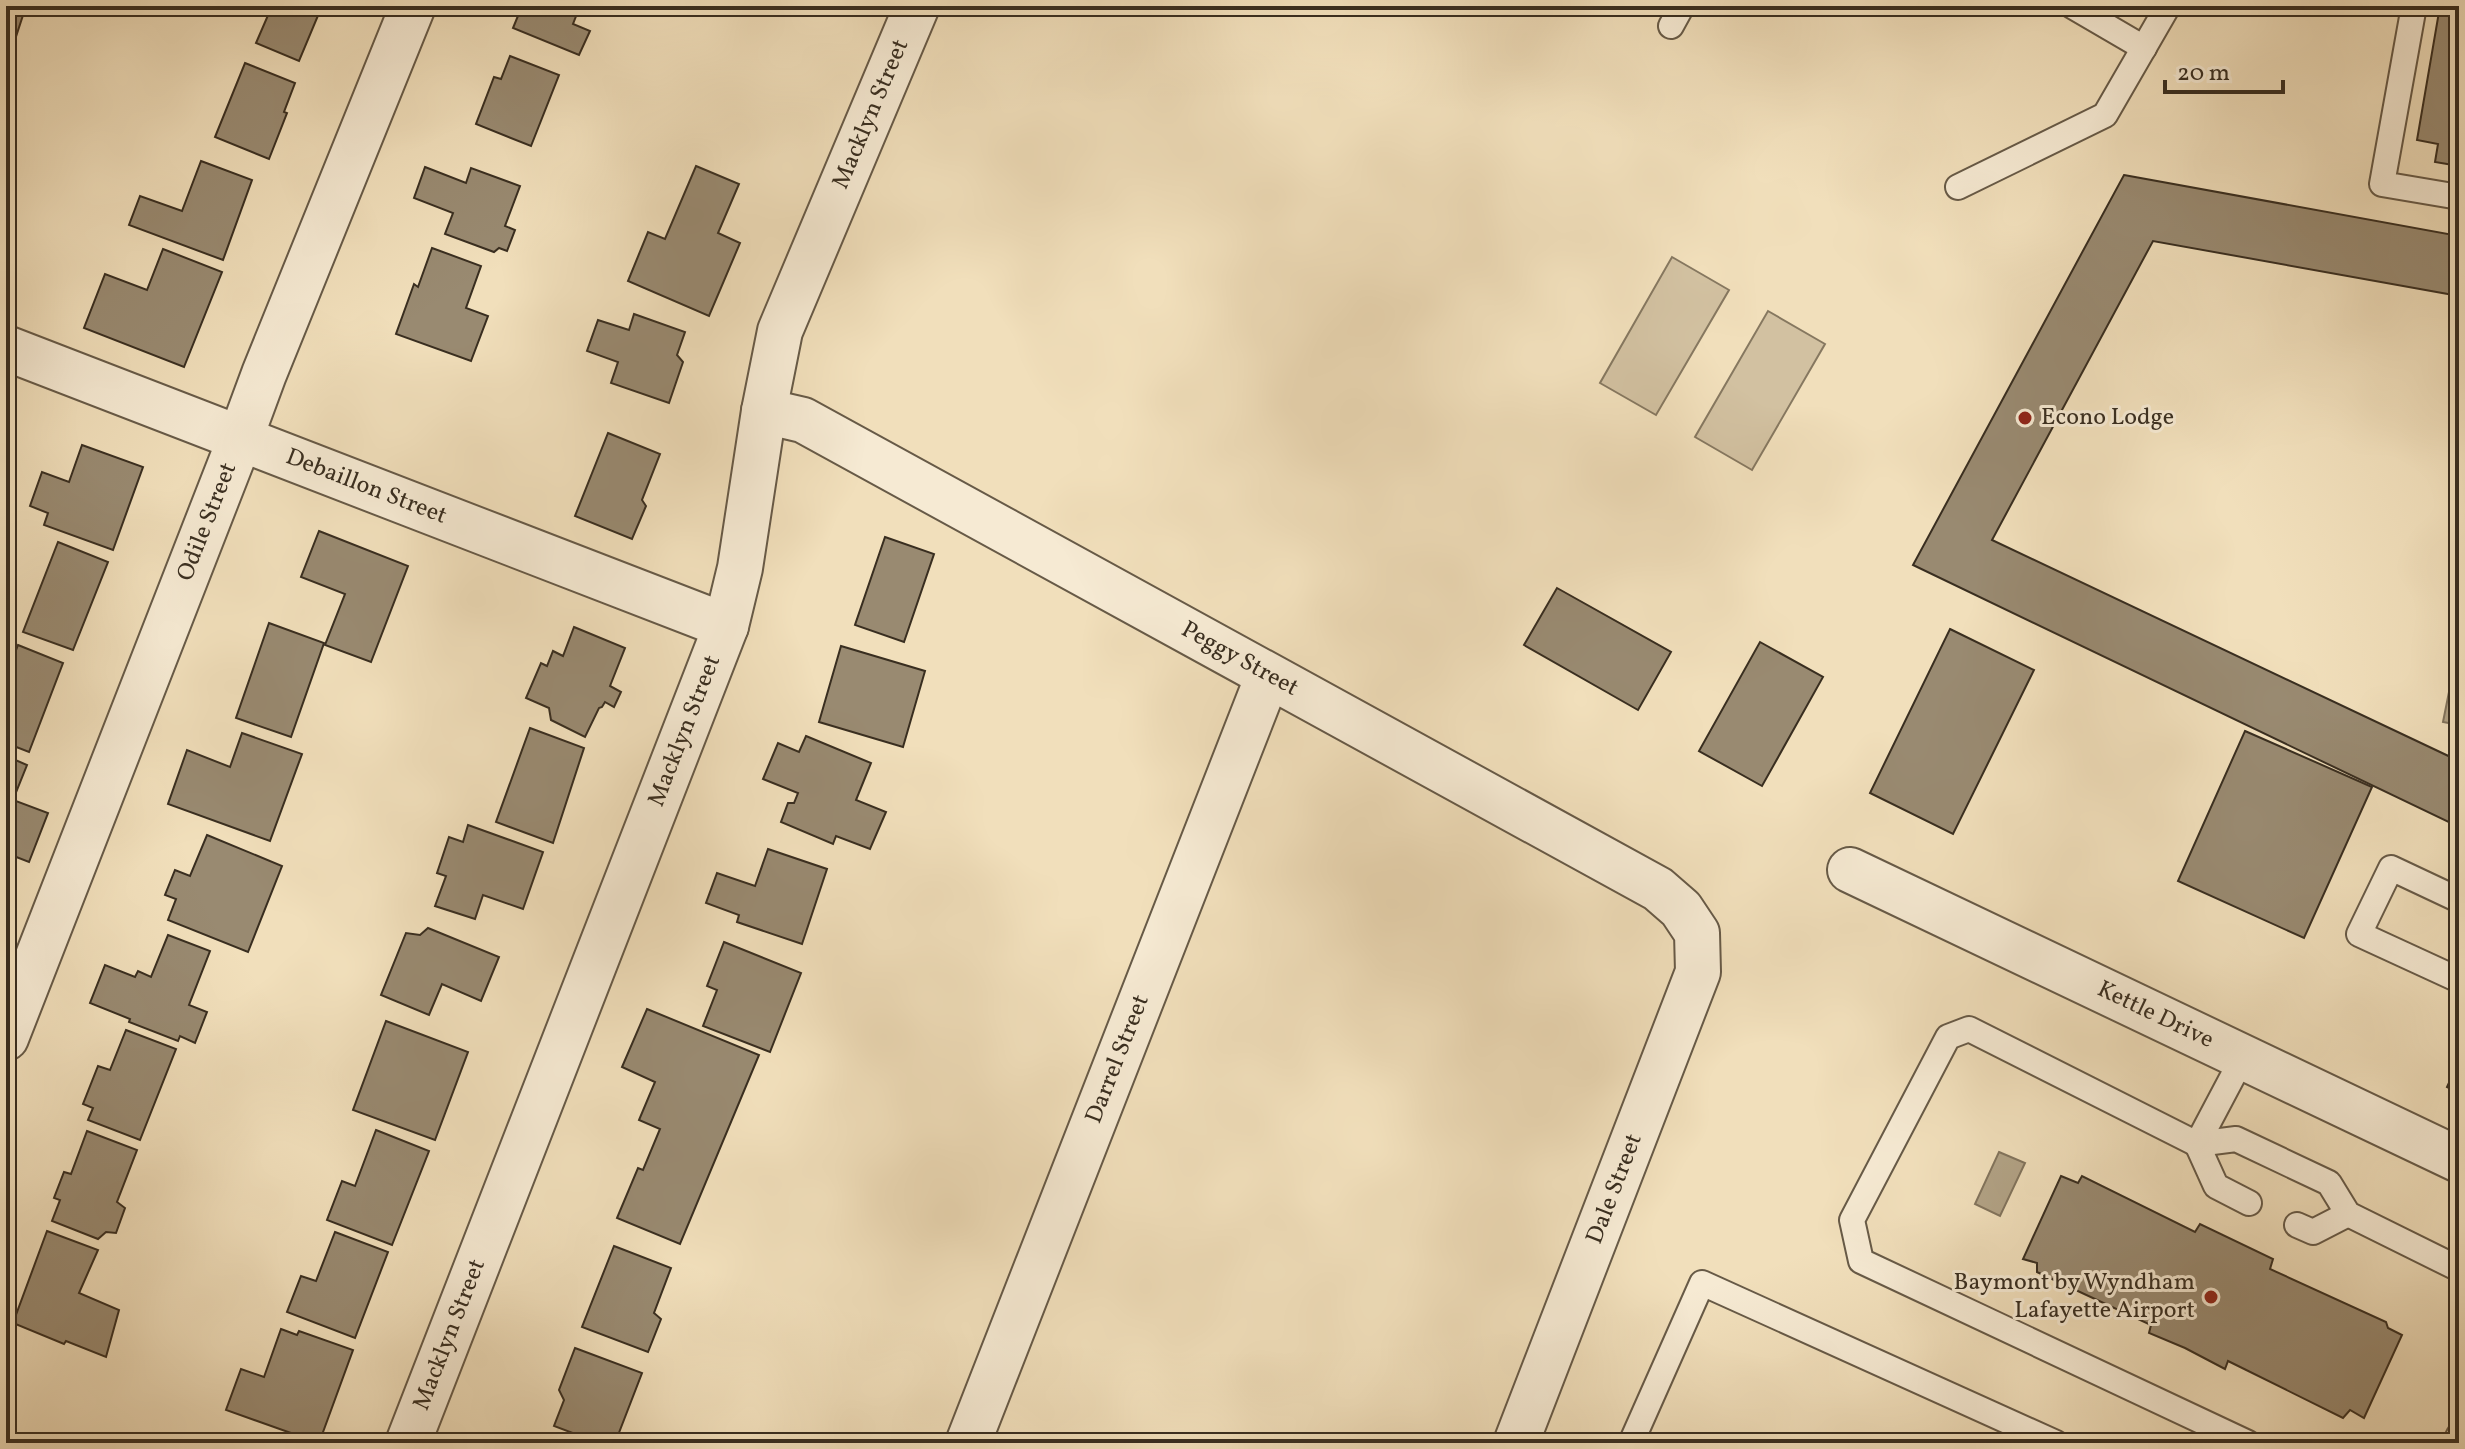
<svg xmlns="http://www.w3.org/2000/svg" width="2465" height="1449" font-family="Vollkorn,serif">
<rect width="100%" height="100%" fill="#f1dfbb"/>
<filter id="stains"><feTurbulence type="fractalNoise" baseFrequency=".0025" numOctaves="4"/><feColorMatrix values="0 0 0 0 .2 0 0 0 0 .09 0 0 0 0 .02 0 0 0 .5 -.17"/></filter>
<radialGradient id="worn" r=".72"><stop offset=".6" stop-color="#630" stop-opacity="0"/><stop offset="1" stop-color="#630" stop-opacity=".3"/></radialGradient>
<g fill="#d2c1a1" stroke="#867860" stroke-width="2">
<path d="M 1672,257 L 1729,290 L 1656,415 L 1600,383 Z"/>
<path d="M 1768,311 L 1825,344 L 1752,470 L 1695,437 Z"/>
</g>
<g fill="#b2a386" stroke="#82745d" stroke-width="2">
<path d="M 2450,687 L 2459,689 L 2459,725 L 2443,722 Z"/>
<path d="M 1999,1152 L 2025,1163 L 2000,1216 L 1975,1204 Z"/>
</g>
<g fill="#998a71" stroke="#392e20" stroke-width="2">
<path d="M 6,6 L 26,6 L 10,55 L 6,53 Z"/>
<path d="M 272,6 L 322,6 L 299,61 L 256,43 Z"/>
<path d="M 522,6 L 580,6 L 573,24 L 590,31 L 579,55 L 513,28 Z"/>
<path d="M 2440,6 L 2459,6 L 2459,166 L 2435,162 L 2438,144 L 2417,140 Z"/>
<path d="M 510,56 L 559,75 L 531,146 L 476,124 L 494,77 L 501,79 Z"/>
<path d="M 245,63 L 295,83 L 284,112 L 287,113 L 269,159 L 215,137 Z"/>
<path d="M 201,161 L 252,180 L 223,260 L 129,225 L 140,196 L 182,211 Z"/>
<path d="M 696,166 L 739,184 L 718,233 L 740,243 L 709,316 L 628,281 L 648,232 L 665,239 Z"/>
<path d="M 425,167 L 466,183 L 471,168 L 520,186 L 505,226 L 515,230 L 507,251 L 499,248 L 494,252 L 445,234 L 453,213 L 414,198 Z"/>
<path d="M 2124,175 L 2459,236 L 2459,296 L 2153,241 L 1992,540 L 2459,761 L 2459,827 L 1913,565 Z"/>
<path d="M 432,248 L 481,266 L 466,308 L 488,316 L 471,361 L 396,334 L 414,284 L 418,287 Z"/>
<path d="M 163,249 L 222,272 L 184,367 L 84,328 L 105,274 L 147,290 Z"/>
<path d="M 634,314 L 685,332 L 677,355 L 683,362 L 669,403 L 611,383 L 618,362 L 587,351 L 598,320 L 629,330 Z"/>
<path d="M 608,433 L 660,454 L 642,500 L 646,506 L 632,539 L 575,516 Z"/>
<path d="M 82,445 L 143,467 L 113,550 L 44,525 L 48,513 L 30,506 L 42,472 L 69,482 Z"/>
<path d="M 319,531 L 408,566 L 371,662 L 325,645 L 345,594 L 301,577 Z"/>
<path d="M 885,537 L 934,554 L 904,642 L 855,625 Z"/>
<path d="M 58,542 L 108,562 L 73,650 L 23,632 Z"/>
<path d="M 1557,588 L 1671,652 L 1638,710 L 1524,645 Z"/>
<path d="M 269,623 L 324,643 L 291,737 L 236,718 Z"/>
<path d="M 574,627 L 625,648 L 610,686 L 621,692 L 614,707 L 605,702 L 602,707 L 599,708 L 585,737 L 551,720 L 549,708 L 526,698 L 541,663 L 547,666 L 553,651 L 563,656 Z"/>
<path d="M 1950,629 L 2034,670 L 1953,834 L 1870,793 Z"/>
<path d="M 1760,642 L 1823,677 L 1762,786 L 1699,751 Z"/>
<path d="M 18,645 L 63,663 L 29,752 L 6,743 L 6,677 Z"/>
<path d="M 841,646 L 925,671 L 903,747 L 819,722 Z"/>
<path d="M 530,728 L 584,748 L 553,843 L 496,822 Z"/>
<path d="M 2245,731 L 2372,787 L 2304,938 L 2178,881 Z"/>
<path d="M 242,733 L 302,754 L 270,841 L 168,804 L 187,750 L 230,767 Z"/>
<path d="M 806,736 L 871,763 L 856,800 L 886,812 L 870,849 L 836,836 L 833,844 L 781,822 L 788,803 L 794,803 L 798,793 L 763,779 L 778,743 L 799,752 Z"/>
<path d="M 6,756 L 27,765 L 13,800 L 48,813 L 29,862 L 6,853 Z"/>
<path d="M 468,825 L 543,852 L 523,909 L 483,895 L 475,919 L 435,906 L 446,876 L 437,873 L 449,837 L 463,842 Z"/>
<path d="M 207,835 L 282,866 L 248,952 L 168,920 L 176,899 L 165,895 L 175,870 L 190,876 Z"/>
<path d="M 768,849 L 827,869 L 802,944 L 737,922 L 739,915 L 706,903 L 717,873 L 755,886 Z"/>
<path d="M 428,928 L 499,957 L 481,1001 L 442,984 L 429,1015 L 381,995 L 406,933 L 420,935 Z"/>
<path d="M 168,935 L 210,951 L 189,1005 L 207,1012 L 195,1043 L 180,1036 L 178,1041 L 129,1022 L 130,1019 L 90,1003 L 105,965 L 135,977 L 138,971 L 151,977 Z"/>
<path d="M 724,942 L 801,973 L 770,1052 L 703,1026 L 717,990 L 707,986 Z"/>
<path d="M 647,1009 L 759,1055 L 680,1244 L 617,1218 L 638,1168 L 643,1170 L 660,1129 L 639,1120 L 655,1082 L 622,1067 Z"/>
<path d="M 386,1021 L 468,1052 L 435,1140 L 353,1110 Z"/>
<path d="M 126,1030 L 176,1049 L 140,1140 L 88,1120 L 93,1108 L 83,1104 L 98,1066 L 110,1070 Z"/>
<path d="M 2459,1061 L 2459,1093 L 2447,1087 Z"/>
<path d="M 376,1130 L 429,1151 L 392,1245 L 327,1220 L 342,1181 L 355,1186 Z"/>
<path d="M 87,1131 L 137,1150 L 117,1202 L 125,1208 L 116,1233 L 106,1232 L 98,1239 L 52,1221 L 60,1200 L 54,1198 L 64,1172 L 71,1174 Z"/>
<path d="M 2061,1176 L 2078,1183 L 2082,1176 L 2195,1232 L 2200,1224 L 2273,1259 L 2270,1269 L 2386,1322 L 2388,1328 L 2402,1335 L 2364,1418 L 2350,1410 L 2343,1418 L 2228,1361 L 2225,1369 L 2185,1348 L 2149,1333 L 2151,1325 L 2037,1272 L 2037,1263 L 2023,1259 Z"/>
<path d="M 47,1231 L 98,1250 L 79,1293 L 119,1310 L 106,1357 L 66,1341 L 64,1344 L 13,1323 Z"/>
<path d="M 335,1232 L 388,1252 L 355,1338 L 287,1312 L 301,1276 L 316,1281 Z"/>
<path d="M 614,1246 L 671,1268 L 654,1313 L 661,1319 L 648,1352 L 582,1327 Z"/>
<path d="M 281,1329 L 297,1335 L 299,1331 L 353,1350 L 319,1443 L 226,1410 L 241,1369 L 264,1377 Z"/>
<path d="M 575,1348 L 642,1373 L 615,1443 L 599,1443 L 554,1426 L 564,1400 L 559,1390 Z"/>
</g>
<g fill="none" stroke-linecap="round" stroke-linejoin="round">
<g stroke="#675a47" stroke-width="28">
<g id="lane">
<path d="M 2072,6 L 2144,48"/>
<path d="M 2414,6 L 2382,184 L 2459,197"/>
<path d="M 1671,26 L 1682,6"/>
<path d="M 1958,187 L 2105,115 L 2168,6"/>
<path d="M 2459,900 L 2391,868 L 2359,934 L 2459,980"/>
<path d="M 2243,1057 L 2197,1144 L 2216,1186 L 2249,1203"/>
<path d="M 2297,1225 L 2313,1232 L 2348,1214"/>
<path d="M 1631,1443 L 1702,1283 L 2056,1443"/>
<path d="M 2248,1443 L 1861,1261 L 1852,1220 L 1948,1037 L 1969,1029 L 2197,1144 L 2236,1139 L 2329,1183 L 2348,1214 L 2459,1269"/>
<path d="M 2455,1443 L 2459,1435"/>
</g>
</g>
<g stroke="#675a47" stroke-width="48">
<g id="street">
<path id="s1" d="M 6,348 L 726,626"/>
<path id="s2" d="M 764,411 L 803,420 L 1658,889 L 1681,909 L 1697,933 L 1698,972 L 1516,1443"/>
<path id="s3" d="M 1850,870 L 2459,1160"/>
<path id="s4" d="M 6,1038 L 240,439 L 264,374 L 413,6"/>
<path id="s5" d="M 408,1443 L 726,626 L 740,568 L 764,411 L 780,331 L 917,6"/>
<path id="s6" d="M 968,1443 L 1268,676"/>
</g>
</g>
<use href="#lane" stroke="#f6ead3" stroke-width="24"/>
<use href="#street" stroke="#f6ead3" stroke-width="44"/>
</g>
<g fill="#8f2418" stroke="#f6ead3" stroke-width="3">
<circle cx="2025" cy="418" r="8"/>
<circle cx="2211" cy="1297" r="8"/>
</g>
<g text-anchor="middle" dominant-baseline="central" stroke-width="6" stroke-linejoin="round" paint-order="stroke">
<g font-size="24" fill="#392e20" stroke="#f6ead3">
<text stroke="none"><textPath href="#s5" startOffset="1412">Macklyn Street</textPath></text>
<text stroke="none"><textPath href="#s1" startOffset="386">Debaillon Street</textPath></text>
<text stroke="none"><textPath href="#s4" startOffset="554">Odile Street</textPath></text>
<text stroke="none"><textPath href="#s2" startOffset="538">Peggy Street</textPath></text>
<text stroke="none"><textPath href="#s5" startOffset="764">Macklyn Street</textPath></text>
<text stroke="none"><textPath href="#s3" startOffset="338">Kettle Drive</textPath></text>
<text stroke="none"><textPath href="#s6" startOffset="412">Darrel Street</textPath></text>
<text transform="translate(1615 1189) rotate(-69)">Dale Street</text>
<text stroke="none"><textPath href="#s5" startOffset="116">Macklyn Street</textPath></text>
</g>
<g font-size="24" fill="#392e20" stroke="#f6ead3" text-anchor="start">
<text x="2041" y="418">Econo Lodge</text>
<text x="2195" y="1283" text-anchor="end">Baymont by Wyndham<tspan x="2195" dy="28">Lafayette Airport</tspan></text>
</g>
</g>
<rect width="2465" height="1449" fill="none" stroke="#f1dfbb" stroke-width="32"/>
<rect x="8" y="8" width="2449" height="1433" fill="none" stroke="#392e20" stroke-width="4"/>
<rect x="16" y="16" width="2433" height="1417" fill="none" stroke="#392e20" stroke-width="2"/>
<path d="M2165 80v12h118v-12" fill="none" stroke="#392e20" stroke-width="4"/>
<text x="2177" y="80" font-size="24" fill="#392e20" stroke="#f6ead3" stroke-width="6" paint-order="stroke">20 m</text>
<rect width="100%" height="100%" filter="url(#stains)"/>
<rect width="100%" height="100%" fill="url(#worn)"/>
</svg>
